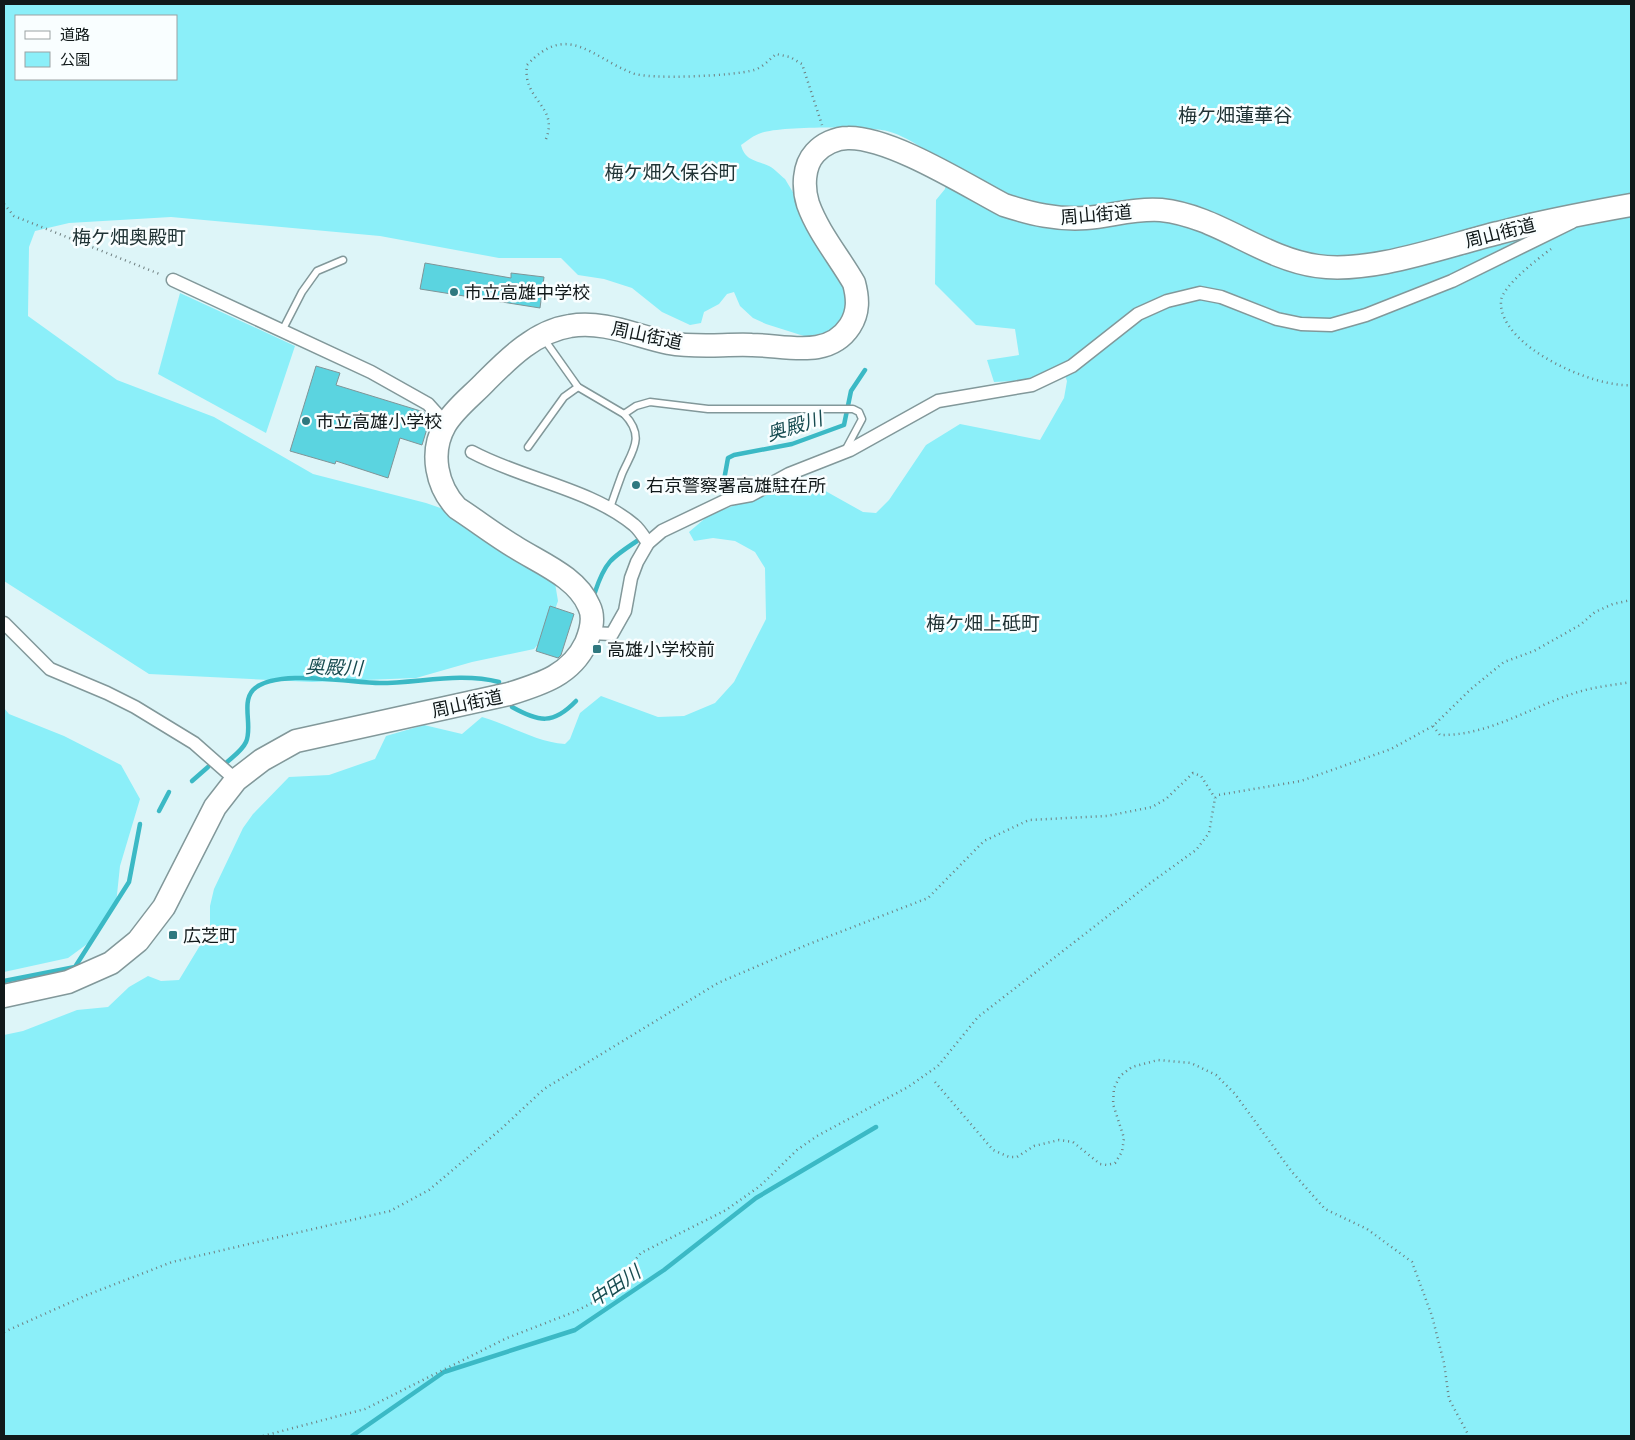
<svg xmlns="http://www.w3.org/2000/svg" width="1635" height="1440" font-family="'Playfair Display','Noto Sans JP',serif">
<rect width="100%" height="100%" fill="#ddf5f8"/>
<g fill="#8beff9" fill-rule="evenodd">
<path d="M 4,4 L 1631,4 L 1631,1436 L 4,1436 L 4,1035 L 23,1031 L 77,1010 L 108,1007 L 129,987 L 148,976 L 161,981 L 179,980 L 210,929 L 210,906 L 214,889 L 243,828 L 253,814 L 289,777 L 329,775 L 375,759 L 386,736 L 424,725 L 462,734 L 482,717 C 510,725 536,742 565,744 L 570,739 L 580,713 L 601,696 L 658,717 L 684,716 L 715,703 L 734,682 L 766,619 L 765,568 L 755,552 L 735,541 L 713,538 L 694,541 L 689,532 L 709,515 L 804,479 L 863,512 L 876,513 L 889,500 L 926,445 L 960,424 L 1040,440 L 1064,398 L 1067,381 L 1062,367 L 1034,380 L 994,382 L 987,360 L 1019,355 L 1015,329 L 976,325 L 935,284 L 936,200 L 945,189 L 948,168 C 935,155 905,135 887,131 C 867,126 779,126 761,133 C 754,135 747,141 741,145 C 745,161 756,160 769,166 C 775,169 780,175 785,179 L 855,296 L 835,330 L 807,337 L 766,324 L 753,318 L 740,306 L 734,292 L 727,294 L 719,304 L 704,312 L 701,323 L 690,325 L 662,312 L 632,288 L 604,279 L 578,275 L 561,258 L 499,258 L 380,236 L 171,217 L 69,223 L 35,231 L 29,247 L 28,316 L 117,380 L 214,417 L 313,474 L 426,503 L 452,512 L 555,583 L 558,601 L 546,635 L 534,649 L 472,662 L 416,678 L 312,682 L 149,674 L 4,581 ZM 16,16 L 176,16 L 176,79 L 16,79 Z"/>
<path d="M 180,293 L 295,346 L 266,433 L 158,374 Z"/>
<path d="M 4,708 L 9,714 L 64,736 L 121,765 L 140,799 L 120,866 L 116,904 L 94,939 L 68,958 L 4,972 Z"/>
</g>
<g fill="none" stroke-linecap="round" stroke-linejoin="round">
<g stroke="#3bb9c5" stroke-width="4.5">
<path d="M 722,491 L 728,458 L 734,455 L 792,444 L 844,425 L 851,391 L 865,370"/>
<path d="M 595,592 C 605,562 611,558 637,541"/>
<path d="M 512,707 C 539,722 553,725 576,701"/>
<path d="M 225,764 C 231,758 242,751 246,742 C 253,727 241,703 253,690 C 275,668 351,683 380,683 C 419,683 460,672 499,682"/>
<path d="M 192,781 L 208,767"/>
<path d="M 159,811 L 169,792"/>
<path d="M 4,981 L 75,967 L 129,882 L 140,824"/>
<path d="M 352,1436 L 444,1372 L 575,1330 L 664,1270 L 756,1198 L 876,1127"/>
</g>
</g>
<g fill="#5bd4e0" stroke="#7f9598">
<path d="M 425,263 L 511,278 L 511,273 L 544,277 L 540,308 L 420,289 Z"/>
<path d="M 316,366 L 340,373 L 336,385 L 424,412 L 430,419 L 422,445 L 400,438 L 388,478 L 336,461 L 335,464 L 290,451 Z"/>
<path d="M 550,606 L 574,614 L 561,655 L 558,658 L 536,651 Z"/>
</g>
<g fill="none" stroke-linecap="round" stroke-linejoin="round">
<g stroke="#82989a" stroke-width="9">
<g id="lane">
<path d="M 282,331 L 302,292 L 317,271 L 343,260"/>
<path d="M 544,339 L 578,387 L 624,414"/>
<path d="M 528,447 L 564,397 L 578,387"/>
<path d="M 610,508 C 614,496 618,485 622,474 C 632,451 646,437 624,414 L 636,406 L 650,402 L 708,409 L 853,409 L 859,412 L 862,419 L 847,447"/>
</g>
</g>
<g stroke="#82989a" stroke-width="15">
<g id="street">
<path d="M 173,280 L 371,372 L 428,404 L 446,424"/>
<path d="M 472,452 C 522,479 591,489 634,525 C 639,529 644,537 648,543"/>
<path d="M 4,623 L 50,669 L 107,693 L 135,707 L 194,743 L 236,780"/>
<path d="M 590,633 L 612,634 L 625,611 L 631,578 L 637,562 L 648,543 L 662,531 L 729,499 L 751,495 L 789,474 L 850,450 L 938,401 L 1032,385 L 1072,366 L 1138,314 L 1167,301 L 1200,293 L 1221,297 L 1277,319 L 1301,324 L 1331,325 L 1366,315 L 1452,281 L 1572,222"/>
</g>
</g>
<g stroke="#82989a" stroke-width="25">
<path id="highway" d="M 4,996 L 68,982 L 111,963 L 138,941 L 164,907 L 215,807 L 236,780 L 262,760 L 296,741 L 509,694 C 541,684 571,675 586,643 C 591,631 595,618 589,606 C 577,577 540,563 515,547 C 495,535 477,521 457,508 C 437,487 429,453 445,425 C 455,408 473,395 486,381 C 509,358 536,331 570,326 C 603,320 636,336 669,343 C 696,348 725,344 752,345 C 785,345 828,360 850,326 C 859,312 858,298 854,283 C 839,257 818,232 808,204 C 803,188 803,166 815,153 C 823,144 836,138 848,138 C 890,137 966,185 1004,205 C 1032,214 1057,220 1086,218 C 1111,216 1135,208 1161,210 C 1218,216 1261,258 1317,266 C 1371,274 1445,246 1498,233 C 1542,221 1586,213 1631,205"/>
</g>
<g stroke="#6f7f80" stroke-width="2.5" stroke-dasharray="1 4" stroke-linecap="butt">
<path d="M 546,139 C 559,105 522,101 527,65 C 567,22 590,56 632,73 C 649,80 734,76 754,70 C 762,68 770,59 776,54 L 790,57 L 802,64 L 822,125"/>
<path d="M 4,204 L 14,216 L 162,275"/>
<path d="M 1551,249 C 1539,258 1502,286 1501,301 C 1498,346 1594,388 1631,385"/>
<path d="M 1433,726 L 1440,735 C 1488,736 1531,707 1575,693 C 1593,687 1613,685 1631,682"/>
<path d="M 935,1082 L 993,1150 L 1009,1157 L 1017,1157 L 1034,1146 L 1059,1140 L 1073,1142 L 1100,1164 L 1107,1165 L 1115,1163 L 1122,1152 L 1124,1138 L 1113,1104 L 1114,1088 L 1120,1076 L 1132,1067 L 1158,1060 L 1191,1063 L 1216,1075 L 1235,1094 L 1292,1172 L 1325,1209 L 1367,1229 L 1412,1262 L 1432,1316 L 1444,1363 L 1449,1399 L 1469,1436"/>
<path d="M 4,1332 L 87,1295 L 172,1262 L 390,1211 L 429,1190 L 501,1129 L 544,1089 L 718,983 L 809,944 L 928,898 L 984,841 L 1029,820 L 1107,816 L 1152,807 L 1166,799 L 1193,773 L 1201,776 L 1215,798"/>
<path d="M 263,1436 L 365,1409 L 507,1338 L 574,1312 L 602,1298 L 641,1253 L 726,1210 L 760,1186 L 797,1150 L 817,1136 L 908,1087 L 938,1066 L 978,1017 L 1153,881 L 1196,850 L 1209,833 L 1215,798 L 1218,795 L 1301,781 L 1391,749 L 1433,726 L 1471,689 L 1504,662 L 1534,651 L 1580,625 L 1595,612 L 1613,604 L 1631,600"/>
</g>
<use href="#lane" stroke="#fff" stroke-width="6"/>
<use href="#street" stroke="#fff" stroke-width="12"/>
<use href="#highway" stroke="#fff" stroke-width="22"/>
</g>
<g fill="#2f787f" stroke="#f9feff" stroke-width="2">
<circle cx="454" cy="292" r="5"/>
<circle cx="306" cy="421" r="5"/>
<circle cx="636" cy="485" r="5"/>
<rect x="592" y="644" width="10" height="10" rx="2.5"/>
<rect x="168" y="930" width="10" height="10" rx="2.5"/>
</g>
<g text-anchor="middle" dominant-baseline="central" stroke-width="5" stroke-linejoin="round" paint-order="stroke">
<g font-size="18" fill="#11191a" stroke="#f9feff">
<text transform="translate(1096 214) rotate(-5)">周山街道</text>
<text transform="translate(1500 232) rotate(-14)">周山街道</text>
<text transform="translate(647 335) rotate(12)">周山街道</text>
<text transform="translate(467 703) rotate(-12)">周山街道</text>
</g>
<g font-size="18" fill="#11191a" stroke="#f9feff" text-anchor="start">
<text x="464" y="292">市立高雄中学校</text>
<text x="316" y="421">市立高雄小学校</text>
<text x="646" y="485">右京警察署高雄駐在所</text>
<text x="607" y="649">高雄小学校前</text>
<text x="183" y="935">広芝町</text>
</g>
<g font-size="19" fill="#203335" stroke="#f9feff">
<text x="1235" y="114">梅ケ畑蓮華谷</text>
<text x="671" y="171">梅ケ畑久保谷町</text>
<text x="129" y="236">梅ケ畑奥殿町</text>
<text x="983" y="622">梅ケ畑上砥町</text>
</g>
<g font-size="19" font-style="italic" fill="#164b50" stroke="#f9feff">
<text transform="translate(794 425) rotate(-17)">奥殿川</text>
<text transform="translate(334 666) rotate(2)">奥殿川</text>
<text transform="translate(614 1285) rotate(-34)">中田川</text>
</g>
</g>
<rect width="1635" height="1440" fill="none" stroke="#11191a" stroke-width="10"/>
<rect x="15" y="15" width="162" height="65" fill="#f9feff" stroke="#9ca2a3"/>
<rect x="25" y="31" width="25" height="8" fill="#ffffff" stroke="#9ca2a3"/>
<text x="60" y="40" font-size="15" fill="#11191a">道路</text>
<rect x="25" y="52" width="25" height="15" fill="#8beff9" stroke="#9ca2a3"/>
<text x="60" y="65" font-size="15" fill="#11191a">公園</text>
</svg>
